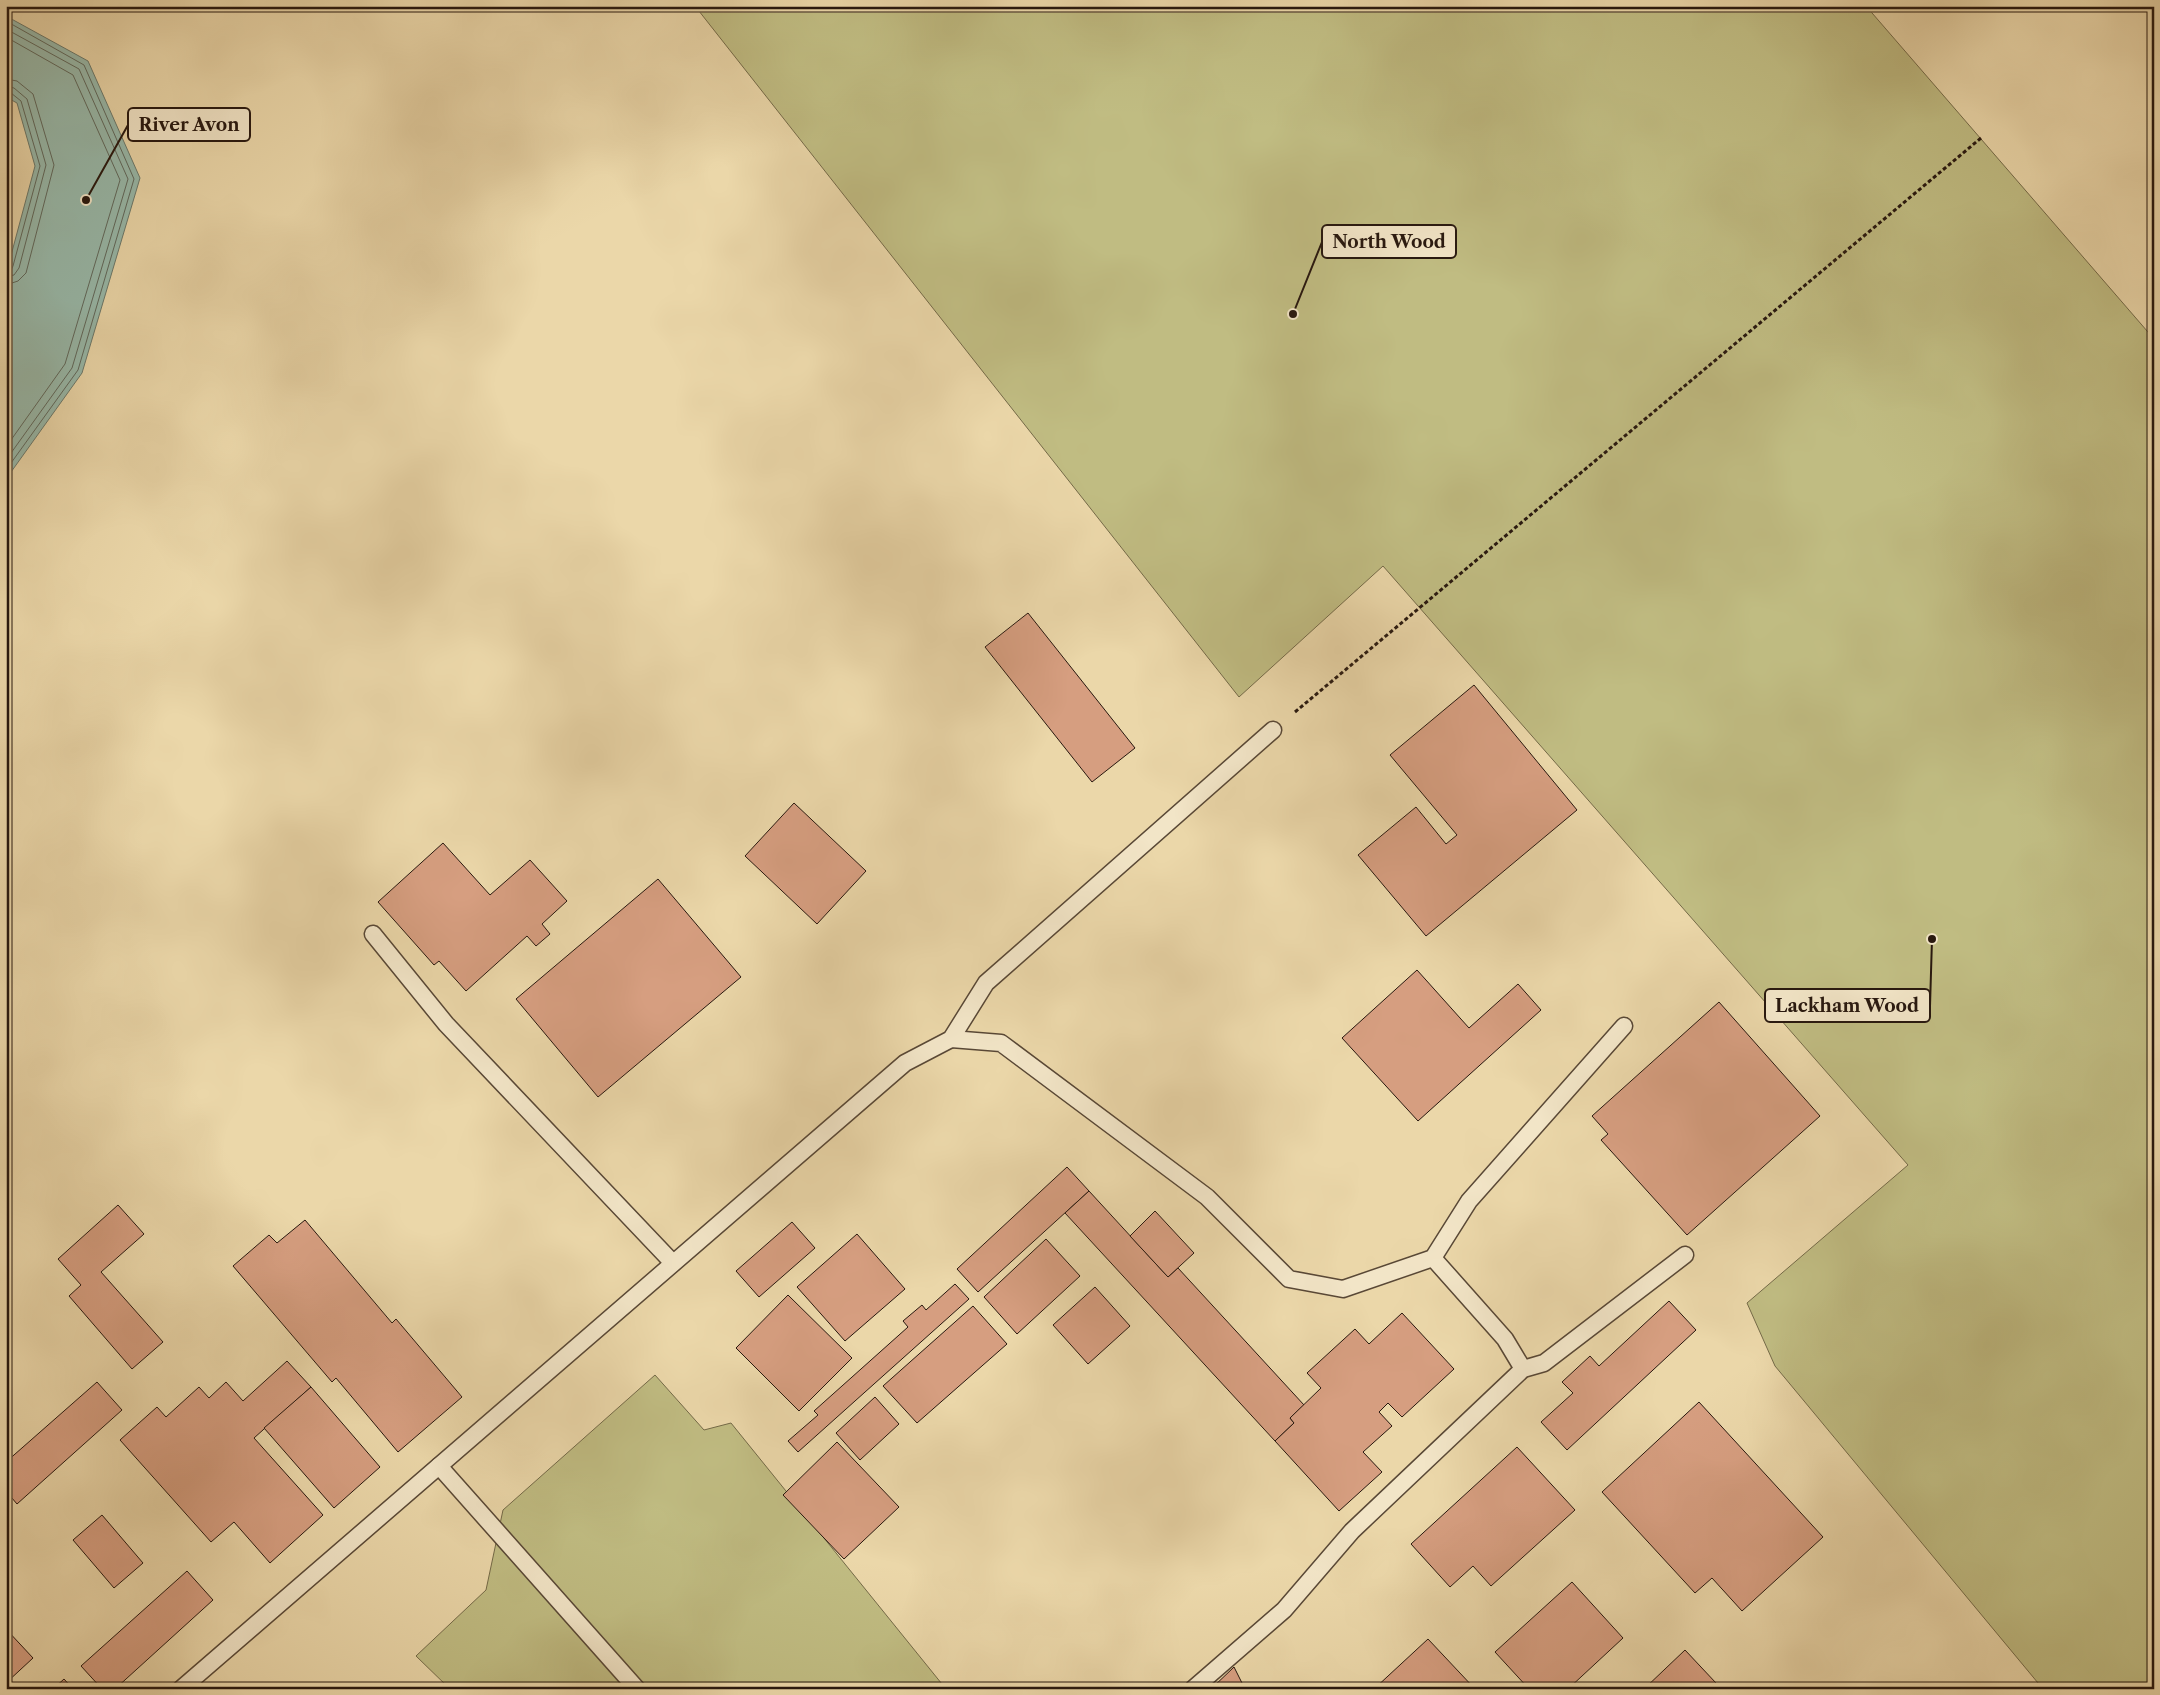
<svg xmlns="http://www.w3.org/2000/svg" width="2160" height="1695" font-family="'Libre Caslon Text',serif">
<rect width="100%" height="100%" fill="#ebd7a9"/>
<filter id="stains"><feTurbulence type="fractalNoise" baseFrequency=".004" numOctaves="4"/><feColorMatrix values="0 0 0 0 .2 0 0 0 0 .09 0 0 0 0 .02 0 0 0 .5 -.17"/></filter>
<radialGradient id="worn" r=".72"><stop offset=".6" stop-color="#630" stop-opacity="0"/><stop offset="1" stop-color="#630" stop-opacity=".3"/></radialGradient>
<g fill="#c0bc82" stroke="#746a48">
<path d="M 695,6 L 1866,6 L 2154,339 L 2154,1689 L 2043,1689 L 1775,1366 L 1747,1303 L 1908,1165 L 1383,566 L 1239,697 Z"/>
<path d="M 655,1375 L 704,1430 L 731,1423 L 946,1689 L 450,1689 L 416,1656 L 486,1590 L 503,1510 Z"/>
</g>
<path fill="#98b9aa" stroke="#6b796c" d="M 6,16 L 88,61 L 140,178 L 82,373 L 6,479 L 6,274 L 35,166 L 17,103 L 6,97 Z"/>
<g fill="none" stroke-linecap="round" stroke-linejoin="round">
<g stroke="#60685c" stroke-width="1">
<path d="M 6,21 L 84,65 L 134,179 L 78,370 L 6,470"/>
<path d="M 6,29 L 79,69 L 128,179 L 72,368 L 6,460"/>
<path d="M 6,37 L 73,75 L 120,180 L 65,364 L 6,447"/>
<path d="M 6,79 L 17,81 L 33,94 L 54,165 L 26,273 L 18,281 L 6,285"/>
<path d="M 6,86 L 14,88 L 27,99 L 46,165 L 19,268 L 14,275 L 6,277"/>
<path d="M 6,93 L 11,93 L 21,101 L 40,166 L 13,266 L 11,270 L 6,271"/>
</g>
</g>
<g fill="#d69e80" stroke="#28180f">
<path d="M 1028,613 L 1135,748 L 1092,782 L 985,647 Z"/>
<path d="M 1474,685 L 1577,810 L 1426,936 L 1358,855 L 1416,807 L 1446,844 L 1457,835 L 1390,755 Z"/>
<path d="M 794,803 L 866,871 L 817,924 L 745,856 Z"/>
<path d="M 443,843 L 490,895 L 530,860 L 567,901 L 542,924 L 550,934 L 536,946 L 527,936 L 466,991 L 439,961 L 434,965 L 378,902 Z"/>
<path d="M 658,879 L 741,977 L 598,1097 L 516,999 Z"/>
<path d="M 1417,970 L 1469,1028 L 1518,984 L 1541,1010 L 1418,1121 L 1342,1038 Z"/>
<path d="M 1719,1002 L 1820,1116 L 1687,1235 L 1601,1140 L 1608,1134 L 1592,1116 Z"/>
<path d="M 1067,1167 L 1089,1191 L 978,1292 L 957,1269 Z"/>
<path d="M 1089,1191 L 1168,1277 L 1178,1268 L 1304,1405 L 1290,1418 L 1294,1423 L 1275,1441 L 1065,1213 Z"/>
<path d="M 118,1205 L 144,1234 L 101,1272 L 163,1342 L 132,1369 L 69,1296 L 81,1285 L 58,1259 Z"/>
<path d="M 1155,1211 L 1194,1253 L 1168,1277 L 1130,1236 Z"/>
<path d="M 305,1220 L 392,1323 L 396,1319 L 462,1397 L 398,1452 L 336,1378 L 332,1382 L 233,1266 L 269,1235 L 277,1243 Z"/>
<path d="M 792,1222 L 815,1248 L 759,1297 L 736,1271 Z"/>
<path d="M 857,1234 L 905,1289 L 845,1341 L 797,1287 Z"/>
<path d="M 1046,1239 L 1080,1276 L 1017,1334 L 984,1297 Z"/>
<path d="M 955,1284 L 969,1299 L 798,1452 L 788,1441 L 818,1415 L 814,1411 L 908,1327 L 903,1321 L 922,1305 L 926,1310 Z"/>
<path d="M 1095,1287 L 1130,1326 L 1088,1364 L 1053,1325 Z"/>
<path d="M 788,1295 L 852,1358 L 799,1411 L 736,1348 Z"/>
<path d="M 1669,1301 L 1696,1330 L 1567,1450 L 1541,1422 L 1573,1393 L 1562,1382 L 1590,1356 L 1599,1366 Z"/>
<path d="M 973,1306 L 1007,1344 L 917,1423 L 883,1386 Z"/>
<path d="M 1402,1313 L 1454,1369 L 1402,1417 L 1388,1403 L 1379,1412 L 1392,1426 L 1363,1452 L 1382,1472 L 1339,1511 L 1275,1441 L 1294,1423 L 1290,1418 L 1321,1388 L 1307,1373 L 1355,1329 L 1369,1344 Z"/>
<path d="M 287,1361 L 311,1387 L 254,1438 L 323,1515 L 270,1563 L 234,1522 L 211,1542 L 120,1440 L 157,1407 L 166,1417 L 199,1387 L 209,1398 L 226,1382 L 243,1401 Z"/>
<path d="M 97,1382 L 122,1410 L 17,1504 L 6,1491 L 6,1462 Z"/>
<path d="M 311,1387 L 380,1467 L 334,1508 L 264,1428 Z"/>
<path d="M 875,1397 L 899,1424 L 860,1460 L 836,1433 Z"/>
<path d="M 1699,1402 L 1823,1537 L 1742,1611 L 1712,1578 L 1695,1593 L 1602,1492 Z"/>
<path d="M 837,1442 L 899,1507 L 844,1559 L 783,1495 Z"/>
<path d="M 1517,1447 L 1575,1510 L 1491,1586 L 1473,1566 L 1450,1587 L 1411,1544 Z"/>
<path d="M 102,1515 L 143,1563 L 114,1588 L 73,1540 Z"/>
<path d="M 187,1571 L 213,1600 L 115,1689 L 102,1689 L 81,1666 Z"/>
<path d="M 1572,1582 L 1623,1638 L 1568,1689 L 1529,1689 L 1495,1652 Z"/>
<path d="M 6,1629 L 33,1658 L 6,1683 Z"/>
<path d="M 1428,1639 L 1475,1689 L 1374,1689 Z"/>
<path d="M 1685,1650 L 1716,1683 L 1710,1689 L 1644,1689 Z"/>
<path d="M 1234,1667 L 1245,1689 L 1211,1689 Z"/>
<path d="M 64,1679 L 73,1689 L 53,1689 Z"/>
</g>
<g fill="none" stroke-linecap="round" stroke-linejoin="round">
<g stroke="#594836" stroke-width="19">
<g id="service">
<path d="M 373,934 L 446,1024 L 673,1263"/>
<path d="M 951,1039 L 1001,1043 L 1207,1197 L 1289,1279 L 1343,1289 L 1433,1258 L 1469,1201 L 1624,1026"/>
<path d="M 1433,1258 L 1505,1339 L 1523,1369"/>
<path d="M 439,1466 L 637,1689"/>
<path d="M 181,1689 L 905,1063 L 951,1039 L 986,983 L 1273,730"/>
<path d="M 1193,1689 L 1284,1610 L 1352,1531 L 1523,1369 L 1544,1363 L 1685,1255"/>
</g>
</g>
<path stroke="#28180f" stroke-width="3" stroke-dasharray="4 2.5" stroke-linecap="butt" d="M 1295,712 L 1981,138"/>
<use href="#service" stroke="#f2e5c7" stroke-width="16"/>
</g>
<path fill="none" stroke="#28180f" stroke-width="2" d="M86 200L128 125M1293 314L1322 242M1932 939L1930 1006"/>
<g fill="#28180f" stroke="#f2e5c7" stroke-width="2">
<circle cx="86" cy="200" r="5"/>
<circle cx="1293" cy="314" r="5"/>
<circle cx="1932" cy="939" r="5"/>
</g>
<g fill="#f2e5c7" stroke="#28180f" stroke-width="2">
<rect x="128" y="108" width="122" height="33" rx="5"/>
<rect x="1322" y="225" width="134" height="33" rx="5"/>
<rect x="1765" y="989" width="165" height="33" rx="5"/>
</g>
<g font-size="18" text-anchor="middle" font-weight="bold" fill="#28180f">
<text x="189" y="131">River Avon</text>
<text x="1389" y="248">North Wood</text>
<text x="1847" y="1012">Lackham Wood</text>
</g>
<rect width="2160" height="1695" fill="none" stroke="#ebd7a9" stroke-width="25"/>
<rect x="8" y="8" width="2145" height="1680" fill="none" stroke="#28180f" stroke-width="2.5"/>
<rect x="12" y="12" width="2135" height="1670" fill="none" stroke="#28180f"/>
<rect width="100%" height="100%" filter="url(#stains)"/>
<rect width="100%" height="100%" fill="url(#worn)"/>
</svg>
